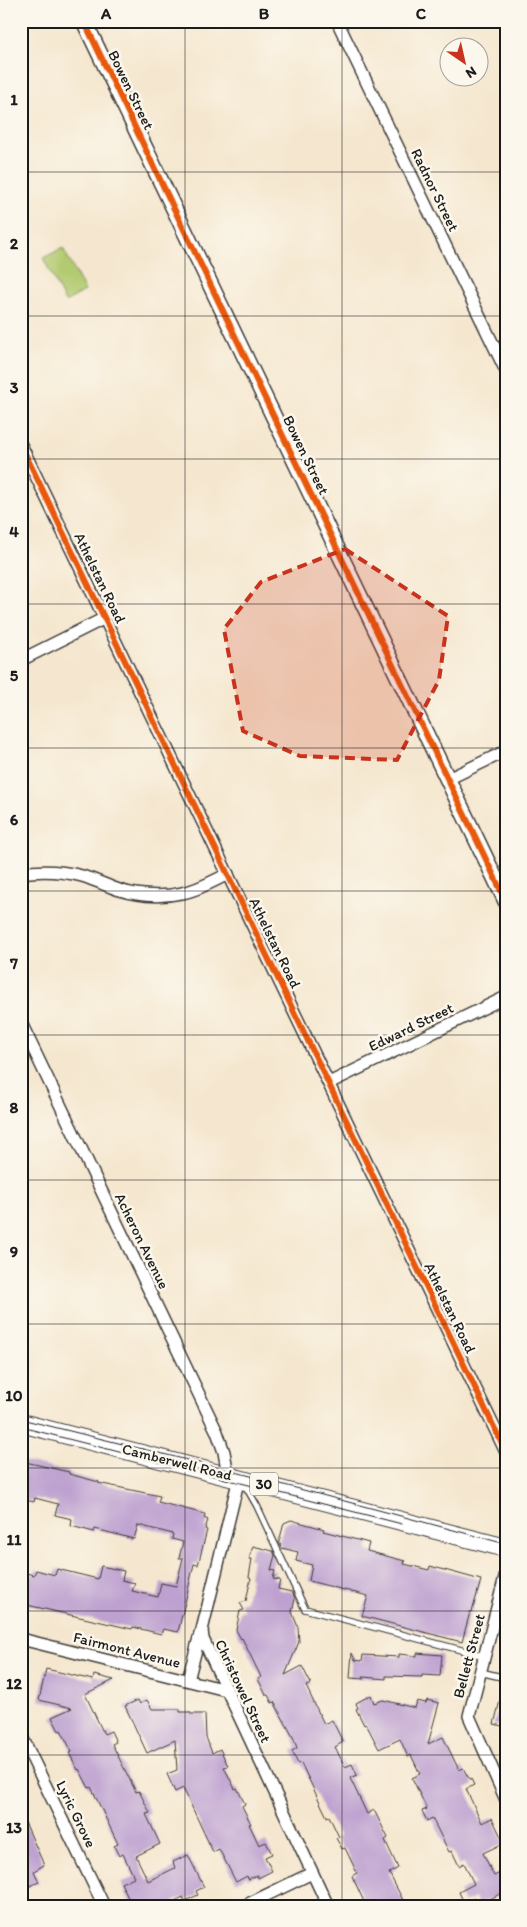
<svg xmlns="http://www.w3.org/2000/svg" width="527" height="1927" font-family="Itim,sans-serif">
<rect width="100%" height="100%" fill="#fbf7ec"/>
<filter id="ink" filterUnits="userSpaceOnUse"><feTurbulence type="fractalNoise" baseFrequency=".02" numOctaves="2"/><feDisplacementMap in="SourceGraphic" scale="10" xChannelSelector="R" yChannelSelector="G"/><feConvolveMatrix kernelMatrix="1 2 1 2 8 2 1 2 1" color-interpolation-filters="sRGB"/></filter>
<filter id="wash" filterUnits="userSpaceOnUse"><feTurbulence type="fractalNoise" baseFrequency=".0096" numOctaves="4" result="noise"/><feDisplacementMap in="SourceGraphic" scale="20" xChannelSelector="R" yChannelSelector="G"/><feGaussianBlur stdDeviation="1.12" result="paint"/><feColorMatrix in="noise" values="0 0 0 0 0 0 0 0 0 0 0 0 0 0 0 0 0 1.4 0 .05"/><feComposite in="paint" operator="in"/></filter>
<g filter="url(#wash)">
<rect width="100%" height="100%" fill="#f5e7cf"/>
<path fill="#b2ca6f" stroke="#677346" d="M 63,248 L 85,291 L 65,302 L 43,258 Z"/>
<g id="blocks">
<g fill="#bea1d0">
<path d="M 21,1461 L 69,1472 L 69,1474 L 99,1482 L 98,1483 L 160,1496 L 158,1502 L 205,1514 L 204,1518 L 208,1520 L 205,1529 L 207,1530 L 198,1565 L 194,1564 L 178,1632 L 163,1629 L 161,1634 L 133,1627 L 132,1629 L 27,1605 L 28,1600 L 21,1599 L 21,1587 L 26,1573 L 34,1575 L 36,1570 L 55,1575 L 57,1569 L 98,1579 L 101,1566 L 124,1571 L 122,1580 L 135,1583 L 132,1591 L 158,1597 L 161,1583 L 176,1586 L 183,1558 L 179,1558 L 183,1542 L 172,1539 L 173,1534 L 138,1525 L 134,1539 L 95,1529 L 94,1532 L 71,1526 L 72,1519 L 55,1515 L 58,1504 L 35,1498 L 34,1502 L 21,1499 Z"/>
<path d="M 291,1520 L 324,1529 L 323,1531 L 369,1543 L 367,1551 L 405,1561 L 404,1564 L 429,1570 L 430,1566 L 481,1580 L 472,1612 L 470,1612 L 462,1642 L 362,1616 L 368,1596 L 309,1581 L 312,1565 L 296,1561 L 298,1552 L 282,1548 L 279,1542 L 284,1523 Z"/>
<path d="M 253,1546 L 273,1551 L 275,1555 L 271,1570 L 275,1571 L 273,1579 L 280,1580 L 278,1589 L 292,1592 L 295,1599 L 292,1612 L 298,1627 L 299,1642 L 285,1675 L 302,1666 L 311,1684 L 306,1686 L 324,1724 L 332,1720 L 343,1742 L 335,1747 L 345,1767 L 352,1764 L 357,1775 L 350,1778 L 367,1814 L 374,1810 L 388,1838 L 385,1840 L 398,1868 L 389,1873 L 404,1902 L 395,1906 L 366,1906 L 352,1876 L 357,1873 L 345,1848 L 342,1849 L 336,1838 L 339,1837 L 329,1816 L 327,1817 L 301,1763 L 298,1764 L 292,1751 L 297,1748 L 294,1739 L 274,1702 L 272,1703 L 268,1695 L 266,1695 L 258,1679 L 261,1677 L 242,1638 L 241,1639 L 236,1630 L 240,1611 L 244,1610 L 240,1603 L 246,1601 L 251,1578 L 249,1577 L 252,1559 L 249,1559 Z"/>
<path d="M 352,1653 L 355,1660 L 362,1661 L 363,1655 L 399,1657 L 399,1654 L 417,1656 L 417,1653 L 442,1655 L 440,1676 L 422,1675 L 422,1677 L 386,1676 L 386,1679 L 363,1677 L 364,1679 L 350,1678 Z"/>
<path d="M 46,1669 L 93,1680 L 94,1675 L 114,1680 L 85,1694 L 104,1734 L 111,1731 L 116,1742 L 112,1744 L 136,1792 L 139,1791 L 150,1813 L 146,1814 L 160,1844 L 136,1856 L 148,1881 L 175,1868 L 173,1862 L 188,1855 L 204,1887 L 196,1891 L 198,1895 L 185,1901 L 183,1897 L 165,1906 L 132,1906 L 121,1883 L 134,1877 L 123,1854 L 119,1856 L 114,1846 L 118,1844 L 91,1787 L 89,1788 L 79,1769 L 78,1770 L 69,1753 L 72,1752 L 61,1730 L 59,1731 L 52,1717 L 72,1708 L 39,1700 Z"/>
<path d="M 502,1693 L 506,1693 L 506,1727 L 494,1724 Z"/>
<path d="M 371,1695 L 374,1703 L 383,1700 L 415,1708 L 417,1701 L 426,1703 L 427,1700 L 439,1703 L 428,1744 L 443,1737 L 459,1770 L 463,1768 L 468,1777 L 471,1779 L 474,1785 L 466,1789 L 482,1823 L 492,1818 L 504,1843 L 483,1853 L 494,1876 L 506,1870 L 506,1891 L 478,1905 L 475,1898 L 464,1903 L 459,1892 L 474,1884 L 464,1863 L 459,1866 L 452,1851 L 449,1852 L 432,1818 L 427,1821 L 422,1811 L 427,1809 L 412,1778 L 420,1774 L 411,1755 L 408,1757 L 400,1739 L 379,1749 L 366,1724 L 364,1725 L 356,1709 L 358,1708 L 356,1703 Z"/>
<path d="M 138,1700 L 140,1704 L 147,1700 L 152,1709 L 180,1709 L 180,1712 L 190,1712 L 190,1714 L 205,1714 L 206,1737 L 212,1753 L 220,1749 L 228,1766 L 224,1767 L 235,1789 L 237,1788 L 245,1804 L 242,1806 L 251,1824 L 249,1824 L 259,1845 L 266,1842 L 272,1854 L 265,1857 L 272,1871 L 258,1878 L 257,1875 L 248,1879 L 247,1876 L 236,1882 L 219,1849 L 213,1852 L 183,1788 L 175,1792 L 167,1774 L 177,1770 L 175,1740 L 147,1753 L 125,1706 Z"/>
<path d="M 21,1813 L 44,1865 L 34,1871 L 39,1882 L 21,1890 Z"/>
</g>
</g>
</g>
<g filter="url(#ink)">
<use href="#blocks" fill-opacity="0" stroke="#3d3a37" stroke-width="1"/>
<g fill="none" stroke-linecap="round" stroke-linejoin="round">
<g stroke="#3d3a37" stroke-width="8">
<g id="lane">
<path d="M 245,1485 L 257,1506 L 305,1609 L 484,1656"/>
<path d="M 480,1672 L 506,1678"/>
</g>
</g>
<g stroke="#3d3a37" stroke-width="14">
<g id="street">
<path d="M 337,21 L 506,371"/>
<path d="M 21,445 L 506,1452"/>
<path d="M 21,660 L 105,618"/>
<path d="M 448,779 L 506,751"/>
<path d="M 21,873 C 42,870 62,871 82,876 C 92,879 101,883 111,887 C 133,896 159,898 182,893 C 199,890 213,881 228,874"/>
<path d="M 21,1023 L 217,1432 L 224,1452 L 228,1475"/>
<path d="M 329,1083 L 506,997"/>
<path d="M 239,1478 L 202,1630 L 203,1639 L 328,1906"/>
<path d="M 506,1573 L 469,1716 L 506,1800"/>
<path d="M 21,1639 L 226,1690"/>
<path d="M 188,1680 L 200,1634"/>
<path d="M 21,1735 L 104,1906"/>
<path d="M 244,1906 L 312,1873"/>
</g>
</g>
<g stroke="#3d3a37" stroke-width="18">
<path id="secondary" d="M 84,21 L 506,901"/>
</g>
<g stroke="#3d3a37" stroke-width="20">
<path id="primary" d="M 21,1423 L 506,1548"/>
</g>
<use href="#lane" stroke="#fff" stroke-width="5.5"/>
<use href="#street" stroke="#fff" stroke-width="11"/>
<use href="#secondary" stroke="#fff" stroke-width="15"/>
<use href="#primary" stroke="#fff" stroke-width="18"/>
<g stroke="#1c1c1c" stroke-width="1">
<path d="M 21,1419 L 228,1470 L 506,1544"/>
<path d="M 21,1427 L 402,1524"/>
</g>
<g stroke="#fbf7ec" stroke-width="9">
<g id="cycleway">
<path d="M 84,21 L 506,901"/>
<path d="M 21,445 L 506,1452"/>
</g>
</g>
<use href="#cycleway" stroke="#e8590c" stroke-width="6"/>
</g>
</g>
<path fill="#c8321e" fill-opacity="0.2" stroke="#c8321e" stroke-width="4" stroke-dasharray="10 6" stroke-linejoin="round" d="M 345,549 L 448,616 L 439,680 L 397,760 L 300,756 L 243,731 L 224,629 L 261,582 Z"/>
<path fill="none" stroke="#1c1c1c" stroke-width="1" stroke-opacity="0.55" d="M 185,21 L 185,1906M 342,21 L 342,1906M 21,172 L 506,172M 21,316 L 506,316M 21,459 L 506,459M 21,604 L 506,604M 21,748 L 506,748M 21,891 L 506,891M 21,1035 L 506,1035M 21,1180 L 506,1180M 21,1324 L 506,1324M 21,1468 L 506,1468M 21,1611 L 506,1611M 21,1755 L 506,1755"/>
<g text-anchor="middle" dominant-baseline="central" stroke-width="5" stroke-linejoin="round" paint-order="stroke">
<rect fill="#fbf7ec" stroke="#5f5e5a" stroke-width="1" x="250" y="1472.5" width="28" height="23" rx="4"/>
<g font-size="14" font-weight="bold" fill="#1c1c1c">
<text x="264" y="1484">30</text>
</g>
<g font-size="15" fill="#1c1c1c" stroke="#fbf7ec">
<text transform="translate(131 90) rotate(64)">Bowen Street</text>
<text transform="translate(435 190) rotate(64)">Radnor Street</text>
<text transform="translate(306 455) rotate(64)">Bowen Street</text>
<text transform="translate(100 578) rotate(64)">Athelstan Road</text>
<text transform="translate(275 943) rotate(64)">Athelstan Road</text>
<text transform="translate(411 1027) rotate(-26)">Edward Street</text>
<text transform="translate(142 1241) rotate(64)">Acheron Avenue</text>
<text transform="translate(450 1308) rotate(64)">Athelstan Road</text>
<text transform="translate(177 1462) rotate(14)">Camberwell Road</text>
<text transform="translate(127 1650) rotate(14)">Fairmont Avenue</text>
<text transform="translate(469 1656) rotate(-75)">Bellett Street</text>
<text transform="translate(243 1691) rotate(65)">Christowel Street</text>
<text transform="translate(76 1814) rotate(64)">Lyric Grove</text>
</g>
</g>
<rect width="527" height="1927" fill="none" stroke="#fbf7ec" stroke-width="55"/>
<g transform="translate(464 62) rotate(146)"><circle r="24" fill="#fbf7ec" stroke="#a29f99"/>
<path d="M0-4L9 19L0 12L-9 19Z" fill="#c8321e"/>
<text y="-8" font-size="14" font-weight="bold" text-anchor="middle" fill="#1c1c1c">N</text>
</g>
<rect x="28" y="28" width="472" height="1872" fill="none" stroke="#1c1c1c" stroke-width="2"/>
<g font-size="16" text-anchor="middle" font-weight="bold" fill="#1c1c1c">
<text x="106" y="19">A</text>
<text x="264" y="19">B</text>
<text x="421" y="19">C</text>
<text x="14" y="105">1</text>
<text x="14" y="249">2</text>
<text x="14" y="393">3</text>
<text x="14" y="537">4</text>
<text x="14" y="681">5</text>
<text x="14" y="825">6</text>
<text x="14" y="969">7</text>
<text x="14" y="1113">8</text>
<text x="14" y="1257">9</text>
<text x="14" y="1401">10</text>
<text x="14" y="1545">11</text>
<text x="14" y="1689">12</text>
<text x="14" y="1833">13</text>
</g>
</svg>
